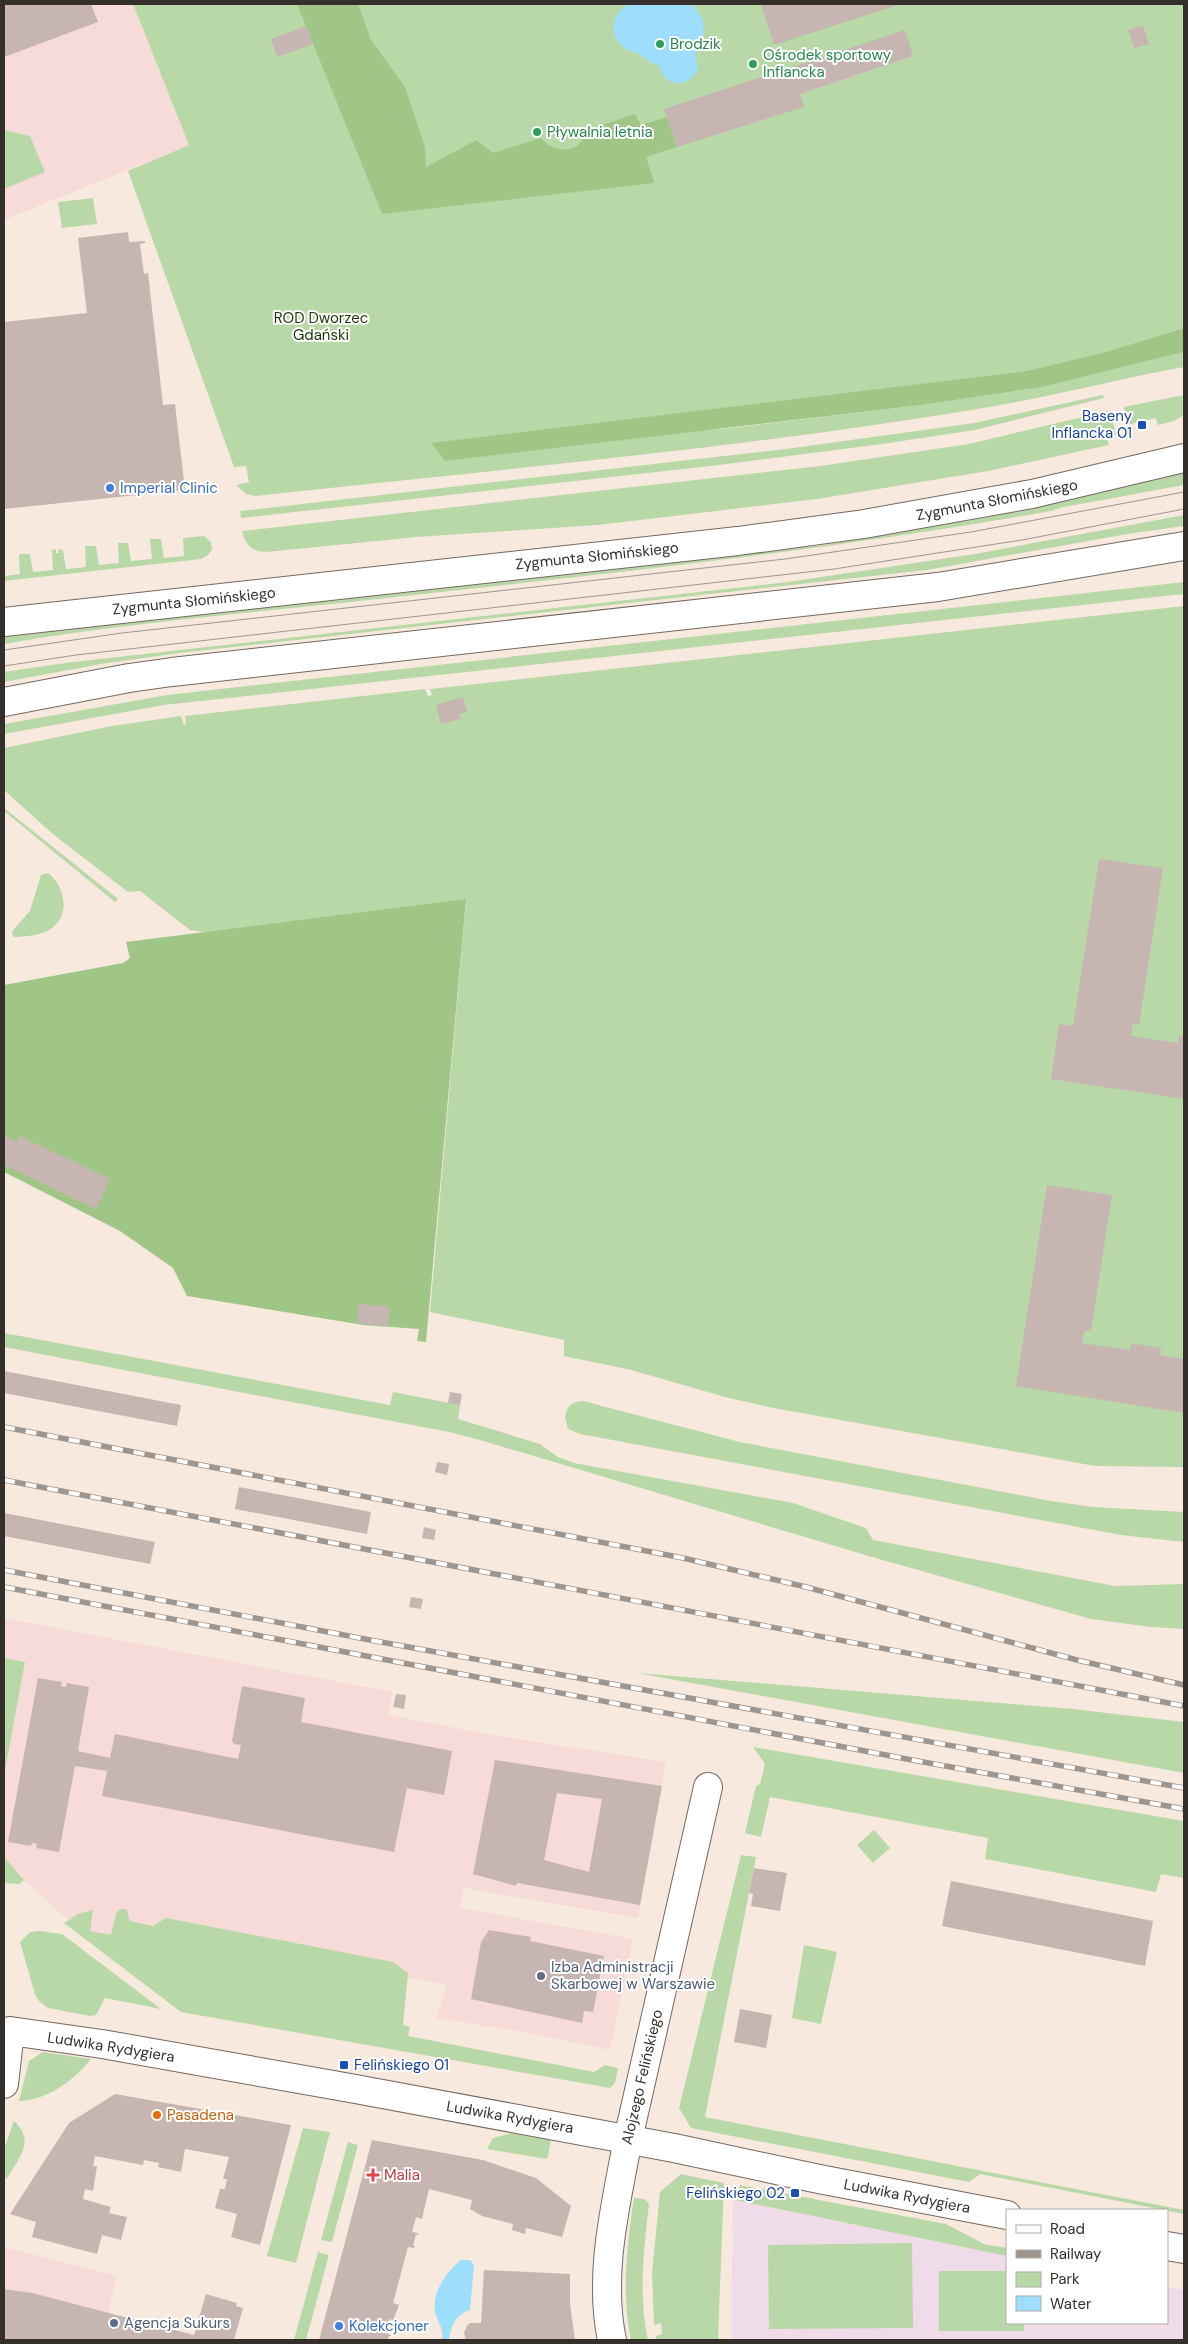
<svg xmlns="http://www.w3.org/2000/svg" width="1188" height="2344" font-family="'DM Sans',sans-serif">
<rect width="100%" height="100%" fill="#f8e9df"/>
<g fill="#f6dbd8">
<path d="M 4,4 L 133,4 L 189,145 L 4,220 Z"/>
<path d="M 4,1618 L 392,1692 L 389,1715 L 492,1735 L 666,1762 L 638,1918 L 464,1888 L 462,1896 L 460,1908 L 633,1939 L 610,2050 L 528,2033 L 436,2018 L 447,1985 L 206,1938 L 129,1950 L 68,1920 L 24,1880 L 4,1857 L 4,1776 L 25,1662 L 4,1658 Z"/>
<path d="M 4,2247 L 117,2276 L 101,2340 L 4,2340 Z"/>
</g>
<path fill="#f0dbe9" d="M 735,2200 L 1007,2256 L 1007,2323 L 1167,2323 L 1167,2287 L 1184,2290 L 1184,2340 L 731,2340 L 733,2201 Z"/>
<g fill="#b9d8a8">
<path d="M 133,4 L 1184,4 L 1184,328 L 1105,352 L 1026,371 L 431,444 L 722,429 L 922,405 L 1043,387 L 1184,352 L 1184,367 C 1113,380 1043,399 972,410 C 734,449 494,470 255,496 L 246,494 L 236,485 L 249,482 L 246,466 L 234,467 L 128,171 L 189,145 Z"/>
<path d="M 4,130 L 30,136 L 45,172 L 4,189 Z"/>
<path d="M 93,198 L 97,224 L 62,228 L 58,202 Z"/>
<path d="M 1103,395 L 1104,398 L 975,430 L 882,444 L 711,466 L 241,518 L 240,511 L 786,449 L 974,423 Z"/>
<path d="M 1184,395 L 1184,415 L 1174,421 L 1158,425 L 1156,418 L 1126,425 L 1124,407 Z"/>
<path d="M 1108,411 L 1111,415 L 1116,435 L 1107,438 L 1109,445 L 988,471 L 817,499 L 598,525 L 417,537 L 266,552 C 252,552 245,544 242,531 L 820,466 L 969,444 Z"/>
<path d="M 1184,472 L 1184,485 L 1064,507 L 1051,511 C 815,553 578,577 341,603 C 228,615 115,625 4,644 L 4,636 L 824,545 L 989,517 Z"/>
<path d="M 1184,515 L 1184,526 L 1127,534 L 927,570 L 179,653 L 101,664 L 4,682 L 4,672 L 73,662 L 788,582 L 975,554 Z"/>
<path d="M 204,536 L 211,542 L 212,549 L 208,555 L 201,559 L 4,581 L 4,576 L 20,574 L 19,554 L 30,554 L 33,572 L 53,570 L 52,550 L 56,549 L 56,553 L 59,553 L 58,549 L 63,550 L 66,569 L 86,567 L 85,546 L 96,546 L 99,565 L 119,563 L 118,543 L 128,543 L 131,561 L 152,559 L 150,539 L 161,539 L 164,558 L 184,556 L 183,538 Z"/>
<path d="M 1184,582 L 1184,594 L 164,705 L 4,734 L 4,724 L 167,695 Z"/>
<path d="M 1184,606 L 1184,1467 L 1095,1466 L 768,1407 L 725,1397 L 631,1370 L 564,1356 L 564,1340 L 430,1312 L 466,900 L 204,932 L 190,930 L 140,891 L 128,892 L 54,835 L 4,790 L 4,748 L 112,726 L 181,716 L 184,725 L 186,724 L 185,716 L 425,689 L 428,696 L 432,695 L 430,689 Z"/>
<path d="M 4,808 L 118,899 L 115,902 L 4,811 Z"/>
<path d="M 48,873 C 65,886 71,914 52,928 C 44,935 24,937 14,937 L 12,934 L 13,930 L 30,911 L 41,875 Z"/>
<path d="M 4,1333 L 390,1405 L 393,1392 L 460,1405 L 458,1419 L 540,1444 L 558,1457 L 574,1463 L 793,1503 L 866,1528 L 873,1540 L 1115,1586 L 1184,1584 L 1184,1629 L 1151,1627 L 1091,1619 L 872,1557 L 480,1440 L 449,1432 L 4,1347 Z"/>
<path d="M 583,1401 L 740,1442 L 1051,1501 L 1093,1507 L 1184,1512 L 1184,1542 L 1121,1535 L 580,1434 L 568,1429 L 565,1417 C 567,1406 571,1402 583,1401 Z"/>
<path d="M 4,1658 L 25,1662 L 4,1776 Z"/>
<path d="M 637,1673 L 1073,1709 L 1184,1722 L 1184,1773 Z"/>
<path d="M 753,1747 L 1184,1821 L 1184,1878 L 1161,1874 L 1156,1892 L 985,1859 L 988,1838 L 770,1797 L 761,1837 L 745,1833 L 756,1786 L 760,1784 L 765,1764 Z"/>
<path d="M 874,1830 L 890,1848 L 873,1863 L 857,1845 Z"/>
<path d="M 741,1855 L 756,1857 L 705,2117 L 1184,2210 L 1184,2214 L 980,2174 L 969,2182 L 691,2128 L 679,2108 Z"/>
<path d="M 4,1857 L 24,1880 L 19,1884 L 4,1883 Z"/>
<path d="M 120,1909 L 126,1909 L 130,1921 L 153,1926 L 166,1918 L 393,1962 L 408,1973 L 403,2025 L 410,2027 L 408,2036 L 594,2072 L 605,2065 L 618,2068 L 615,2083 L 610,2088 L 181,2012 L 64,1923 L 78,1914 L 93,1910 L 90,1931 L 111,1935 L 116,1914 Z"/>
<path d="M 40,1931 L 62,1934 L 161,2009 L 105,1998 L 96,2015 L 90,2016 L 48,2008 L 39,2001 L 35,1994 L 20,1942 L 30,1932 Z"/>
<path d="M 804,1945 L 837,1952 L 821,2024 L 792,2018 Z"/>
<path d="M 43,2052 L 91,2059 C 75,2080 45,2101 19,2101 L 29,2061 Z"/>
<path d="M 14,2121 C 36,2142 19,2157 7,2179 L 4,2176 L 4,2149 Z"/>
<path d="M 303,2128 L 330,2132 L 296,2263 L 267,2256 Z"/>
<path d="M 512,2133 L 551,2139 L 548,2157 L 546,2159 L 487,2149 L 493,2138 Z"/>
<path d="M 348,2142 L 358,2145 L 332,2242 L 321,2240 Z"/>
<path d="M 681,2174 L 724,2183 L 718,2340 L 657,2340 L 656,2336 L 662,2334 L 661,2323 L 654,2325 L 652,2273 L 660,2192 Z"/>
<path d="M 740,2185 L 946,2224 L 984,2244 L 1007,2248 L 1007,2256 L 735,2200 Z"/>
<path d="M 634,2198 L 645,2199 L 649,2204 C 644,2250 638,2295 648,2340 L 631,2340 C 621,2294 627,2245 634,2198 Z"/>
<path d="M 912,2243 L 913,2328 L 769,2329 L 768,2245 Z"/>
<path d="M 318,2252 L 329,2255 L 306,2340 L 294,2340 Z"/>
<path d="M 939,2271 L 1007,2271 L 1007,2323 L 1024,2323 L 1024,2331 L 939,2331 Z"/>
</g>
<g fill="#9fc687">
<path d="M 297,4 L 358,4 L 371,40 L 405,87 L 425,147 L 426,167 L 476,140 L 493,153 L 541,138 C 555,155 581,154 587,130 L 635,114 L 641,125 L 667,117 L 677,147 L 646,157 L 654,183 L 382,214 Z"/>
<path d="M 1184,328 L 1184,352 L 1043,387 L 922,405 L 445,461 L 431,443 L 1026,371 L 1105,352 Z"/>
<path d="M 466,899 L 426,1342 L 417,1341 L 419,1329 L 363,1325 L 187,1296 L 173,1268 L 120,1231 L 4,1172 L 4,985 L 123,963 L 130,958 L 126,942 Z"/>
</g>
<g fill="#9cdefb">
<path d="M 630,4 L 693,4 L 703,20 L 704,34 L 695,54 L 698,69 C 689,89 664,88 660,66 C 651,63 647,60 639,54 C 636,52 632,52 628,50 C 616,44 609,30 616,17 C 619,11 624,6 630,4 Z"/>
<path d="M 461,2260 L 470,2260 L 474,2265 L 470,2310 C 456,2314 451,2326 449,2340 L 442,2340 C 444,2331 440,2326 437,2318 C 428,2297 445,2273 461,2260 Z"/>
</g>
<g fill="#c7b5b1" fill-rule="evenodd">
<path d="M 4,4 L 91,4 L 98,22 L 4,57 Z"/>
<path d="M 761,4 L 901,4 L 774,45 Z"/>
<path d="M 1143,25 L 1149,44 L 1134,48 L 1128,30 Z"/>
<path d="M 307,26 L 313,44 L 277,57 L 271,39 Z"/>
<path d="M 905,30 L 913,56 L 800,94 L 804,107 L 677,147 L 664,109 Z"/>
<path d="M 128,232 L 129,242 L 145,241 L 145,243 L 140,244 L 144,274 L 148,273 L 163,405 L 175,404 L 185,490 L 4,509 L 4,322 L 87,313 L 78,238 Z"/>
<path d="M 463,697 L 467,712 L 459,714 L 460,719 L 441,724 L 436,705 Z"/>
<path d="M 1099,859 L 1163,868 L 1139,1025 L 1133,1024 L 1131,1036 L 1178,1043 L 1179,1036 L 1184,1037 L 1184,1099 L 1051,1079 L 1059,1024 L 1073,1026 Z"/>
<path d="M 4,1135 L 17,1142 L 20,1136 L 110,1179 L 96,1209 L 4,1165 Z"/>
<path d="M 1047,1185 L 1112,1195 L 1091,1331 L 1084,1331 L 1082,1343 L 1130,1350 L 1131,1343 L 1161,1348 L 1160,1355 L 1184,1359 L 1184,1413 L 1016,1386 Z"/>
<path d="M 359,1304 L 390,1307 L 388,1326 L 357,1323 Z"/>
<path d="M 4,1371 L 181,1405 L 177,1426 L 4,1393 Z"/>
<path d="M 450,1392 L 462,1394 L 460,1405 L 448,1403 Z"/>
<path d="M 437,1462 L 449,1464 L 447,1475 L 435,1472 Z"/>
<path d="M 239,1487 L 371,1512 L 367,1534 L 235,1509 Z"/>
<path d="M 4,1513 L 155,1542 L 150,1564 L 4,1536 Z"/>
<path d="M 424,1527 L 436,1530 L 434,1540 L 422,1538 Z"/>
<path d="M 411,1597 L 423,1599 L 421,1609 L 409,1607 Z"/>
<path d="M 38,1678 L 62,1682 L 61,1686 L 66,1687 L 67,1683 L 89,1687 L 78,1751 L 110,1758 L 115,1734 L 238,1759 L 241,1745 L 234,1744 L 232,1741 L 242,1686 L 305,1698 L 301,1722 L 452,1751 L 444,1795 L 407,1788 L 394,1852 L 102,1796 L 107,1771 L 75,1766 L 59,1852 L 36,1848 L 37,1844 L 32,1843 L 31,1846 L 8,1842 Z"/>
<path d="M 396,1694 L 406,1695 L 404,1709 L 393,1707 Z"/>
<path d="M 495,1760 L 662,1786 L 640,1905 L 517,1883 L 516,1886 L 473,1874 ZM 557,1793 L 602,1799 L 589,1872 L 544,1860 Z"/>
<path d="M 754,1868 L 787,1873 L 780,1911 L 751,1906 L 753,1894 L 749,1893 Z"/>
<path d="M 951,1881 L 1153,1921 L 1145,1966 L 942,1926 Z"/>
<path d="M 489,1930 L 531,1937 L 530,1941 L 604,1956 L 593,2012 L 584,2011 L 582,2023 L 471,1999 L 481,1942 Z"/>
<path d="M 740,2009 L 772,2015 L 766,2048 L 734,2042 Z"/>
<path d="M 115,2094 L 291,2125 L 260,2245 L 231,2237 L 237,2214 L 215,2208 L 220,2189 L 225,2189 L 227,2179 L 223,2179 L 229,2157 L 185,2149 L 181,2172 L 158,2167 L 159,2163 L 144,2160 L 143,2165 L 95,2156 L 93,2166 L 97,2166 L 93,2191 L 85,2189 L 83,2199 L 111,2207 L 109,2213 L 127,2217 L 121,2240 L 102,2235 L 97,2254 L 32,2237 L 36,2222 L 10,2214 L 69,2123 Z"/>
<path d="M 372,2140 L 483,2160 L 536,2178 L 571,2206 L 562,2237 L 526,2228 L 525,2234 L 512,2230 L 513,2224 L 482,2216 L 470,2209 L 472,2200 L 429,2189 L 422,2219 L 416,2217 L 412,2232 L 418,2233 L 418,2235 L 416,2234 L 413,2246 L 415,2246 L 414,2248 L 408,2247 L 393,2303 L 399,2305 L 394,2318 L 395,2321 L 389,2319 L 387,2326 L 386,2333 L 391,2335 L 391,2336 L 389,2336 L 388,2340 L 319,2340 Z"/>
<path d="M 484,2270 L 570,2274 L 570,2304 L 575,2340 L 466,2340 L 464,2333 L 467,2326 L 470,2323 L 481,2323 Z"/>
<path d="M 4,2289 L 32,2293 L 194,2335 L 206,2294 L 237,2303 L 236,2306 L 243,2308 L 234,2340 L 4,2340 Z"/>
</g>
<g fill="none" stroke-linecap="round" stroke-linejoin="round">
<g stroke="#75685f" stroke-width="30">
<path id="minor" d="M 612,2340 C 598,2274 616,2204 628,2139 L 708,1787"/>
</g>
<g stroke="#75685f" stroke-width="30">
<g id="tertiary">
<path d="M 4,2084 L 10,2031 L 102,2044 L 350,2088 L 674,2148 L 819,2179 L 1007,2215"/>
<path d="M 1167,2246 L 1184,2249"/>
</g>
</g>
<g stroke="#75685f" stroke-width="30">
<g id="secondary">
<path d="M 4,622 L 738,541 L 864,524 L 1032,494 L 1184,458"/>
<path d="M 4,702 L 129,678 L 172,672 L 938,587 L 1184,546"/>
</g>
</g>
<use href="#minor" stroke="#fff" stroke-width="28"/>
<use href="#tertiary" stroke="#fff" stroke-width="28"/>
<use href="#secondary" stroke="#fff" stroke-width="28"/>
<g stroke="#9f958d" stroke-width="1">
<path d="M 4,650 L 122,633 L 785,559 L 971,532 L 1184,492"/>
<path d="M 4,666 L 76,655 L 834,569 L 1022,540 L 1184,509"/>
</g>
<g stroke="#9f958d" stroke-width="5.5">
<g id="rail">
<path d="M 4,1427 L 683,1558 L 806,1587 L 1077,1660 L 1184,1685"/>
<path d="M 4,1480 L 1184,1706"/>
<path d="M 4,1570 L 370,1640 L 1184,1788"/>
<path d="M 4,1587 L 912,1760 L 1184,1809"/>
</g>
</g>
<use href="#rail" stroke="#fff" stroke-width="4" stroke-dasharray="11" stroke-linecap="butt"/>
</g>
<g fill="#2e9e5b" stroke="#fff" stroke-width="2">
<circle cx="660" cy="44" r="5"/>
<circle cx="753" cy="64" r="5"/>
<circle cx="537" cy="132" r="5"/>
</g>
<g fill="#1a4fb4" stroke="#fff" stroke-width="2">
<rect x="1137" y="420" width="10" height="10" rx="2.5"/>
<rect x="339" y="2060" width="10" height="10" rx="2.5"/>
<rect x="790" y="2188" width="10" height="10" rx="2.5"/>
</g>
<g fill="#3f7fe0" stroke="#fff" stroke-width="2">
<circle cx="110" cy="488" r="5"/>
<circle cx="339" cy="2326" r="5"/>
</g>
<g fill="#5c6f8a" stroke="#fff" stroke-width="2">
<circle cx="541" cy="1976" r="5"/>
<circle cx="114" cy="2323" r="5"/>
</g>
<circle fill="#e8710a" stroke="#fff" stroke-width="2" cx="157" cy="2115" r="5"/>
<path fill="#e0444e" stroke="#fff" stroke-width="2" d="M370.5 2167.5h5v5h5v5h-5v5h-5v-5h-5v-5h5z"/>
<g text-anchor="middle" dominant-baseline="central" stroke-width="4" stroke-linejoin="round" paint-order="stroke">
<g font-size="15" fill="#27864d" stroke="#fff" text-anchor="start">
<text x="670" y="44">Brodzik</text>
<text x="763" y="55">Ośrodek sportowy<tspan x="763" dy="17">Inflancka</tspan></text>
<text x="547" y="132">Pływalnia letnia</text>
</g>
<g font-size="15" fill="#1b3507" stroke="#fff">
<text x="321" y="318">ROD Dworzec<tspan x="321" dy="17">Gdański</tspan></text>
</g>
<g font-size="15" fill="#164399" stroke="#fff" text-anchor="end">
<text x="1132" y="416">Baseny<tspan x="1132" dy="17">Inflancka 01</tspan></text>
<text x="354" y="2065" text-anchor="start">Felińskiego 01</text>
<text x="785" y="2193">Felińskiego 02</text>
</g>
<g font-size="15" fill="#366cbe" stroke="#fff" text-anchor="start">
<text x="120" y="488">Imperial Clinic</text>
<text x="349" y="2326">Kolekcjoner</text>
</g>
<g font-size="15" fill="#342f2b" stroke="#fff">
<text transform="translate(997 500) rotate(-11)">Zygmunta Słomińskiego</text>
<text transform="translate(597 556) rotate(-6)">Zygmunta Słomińskiego</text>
<text transform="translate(194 601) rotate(-6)">Zygmunta Słomińskiego</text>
<text transform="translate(111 2047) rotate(9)">Ludwika Rydygiera</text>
<text transform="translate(642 2077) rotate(-77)">Alojzego Felińskiego</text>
<text transform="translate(510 2117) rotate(10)">Ludwika Rydygiera</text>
<text transform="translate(907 2196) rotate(11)">Ludwika Rydygiera</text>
</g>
<g font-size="15" fill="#4e5e75" stroke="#fff" text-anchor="start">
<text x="551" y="1967">Izba Administracji<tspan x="551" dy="17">Skarbowej w Warszawie</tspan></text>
<text x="124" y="2323">Agencja Sukurs</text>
</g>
<g font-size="15" fill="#c56008" stroke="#fff" text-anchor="start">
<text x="167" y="2115">Pasadena</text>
</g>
<g font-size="15" fill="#be3a42" stroke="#fff" text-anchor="start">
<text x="384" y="2175">Malia</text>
</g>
</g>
<rect width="1188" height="2344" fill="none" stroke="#342f2b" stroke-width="10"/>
<rect x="1006" y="2209" width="162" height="115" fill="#ffffff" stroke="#aeacaa"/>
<rect x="1016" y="2225" width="25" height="8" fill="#ffffff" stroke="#aeacaa"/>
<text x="1050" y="2234" font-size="15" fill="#342f2b">Road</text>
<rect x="1016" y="2250" width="25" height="8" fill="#9f958d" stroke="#aeacaa"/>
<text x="1050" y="2259" font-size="15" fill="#342f2b">Railway</text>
<rect x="1016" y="2272" width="25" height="15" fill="#b9d8a8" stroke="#aeacaa"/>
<text x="1050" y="2284" font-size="15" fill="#342f2b">Park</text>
<rect x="1016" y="2296" width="25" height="15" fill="#9cdefb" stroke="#aeacaa"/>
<text x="1050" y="2309" font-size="15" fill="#342f2b">Water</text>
</svg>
